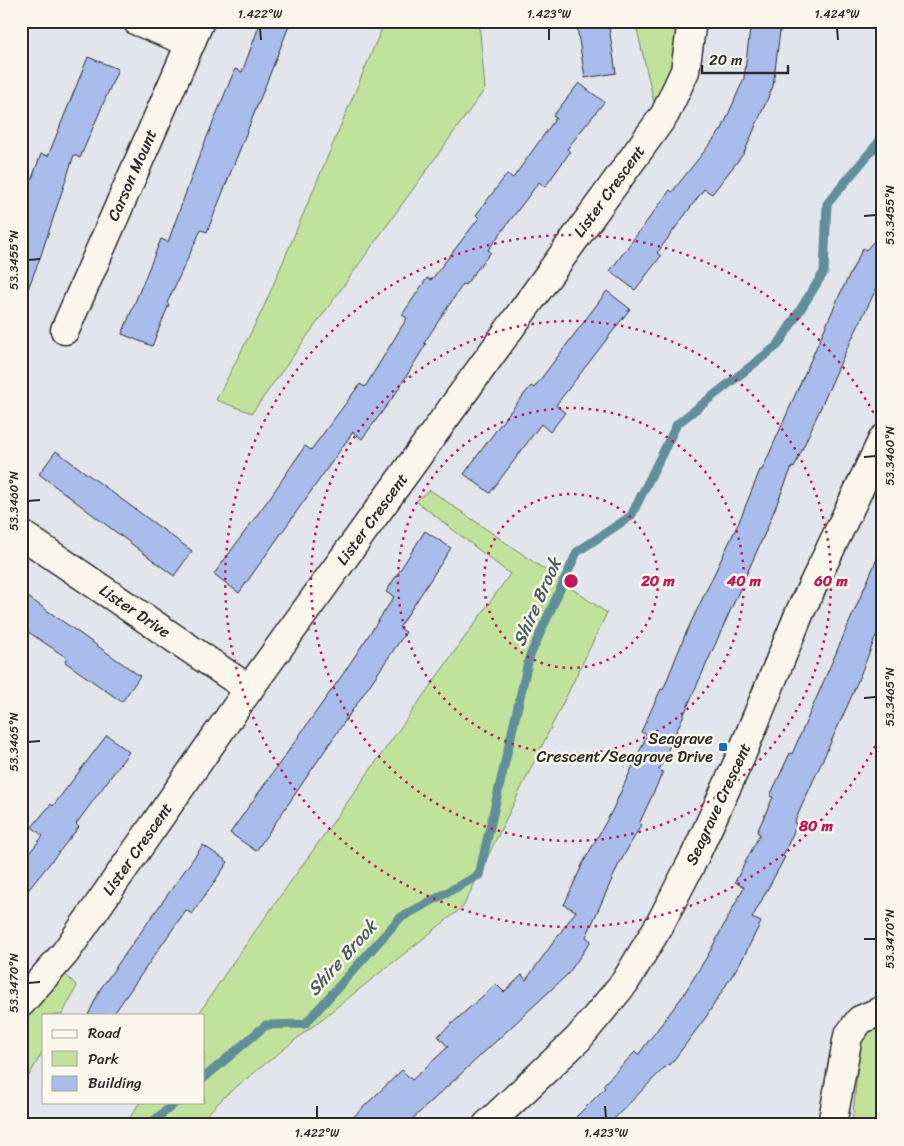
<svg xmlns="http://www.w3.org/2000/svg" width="904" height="1146" font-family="Sriracha,sans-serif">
<rect width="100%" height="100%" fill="#e2e6ec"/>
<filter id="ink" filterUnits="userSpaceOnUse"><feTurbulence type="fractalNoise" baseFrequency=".02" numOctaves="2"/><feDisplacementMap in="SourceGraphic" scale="10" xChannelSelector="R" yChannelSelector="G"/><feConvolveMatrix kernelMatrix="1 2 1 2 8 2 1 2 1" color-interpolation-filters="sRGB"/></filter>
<g filter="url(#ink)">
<g fill="#c1e29b" stroke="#768663">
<path d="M 385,21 L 479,21 L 485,89 L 252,413 L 216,400 L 263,309 Z"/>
<path d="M 635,21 L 681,21 L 667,91 L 655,106 Z"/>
<path d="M 430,490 L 607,613 L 463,907 L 226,1095 L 197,1125 L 125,1125 L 140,1102 L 204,1102 L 204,1015 L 198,1015 L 229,968 L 510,574 L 416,501 Z"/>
<path d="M 64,973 L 77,986 L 62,1015 L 44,1015 L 44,1049 L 21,1090 L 21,1019 Z"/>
<path d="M 883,1012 L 883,1125 L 852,1125 L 861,1030 Z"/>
</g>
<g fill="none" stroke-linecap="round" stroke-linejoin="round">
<g stroke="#608f99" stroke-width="9">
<path d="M 204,1078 L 266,1025 L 305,1024 L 400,918 L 479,875 L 529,658 L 577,552 L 631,516 L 677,424 L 778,345 L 824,272 L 827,204 L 883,137"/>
<path d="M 149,1125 L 176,1102"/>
</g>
</g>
<g fill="#a9bdec" stroke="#2b2b2b">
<path d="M 261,21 L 291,21 L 207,232 L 201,230 L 167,303 L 169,304 L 152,346 L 122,334 L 161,239 L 168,242 L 198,159 L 235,69 L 242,72 Z"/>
<path d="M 576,21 L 608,21 L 616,73 L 585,78 Z"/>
<path d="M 751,21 L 781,23 L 773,86 L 744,153 L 712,194 L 704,189 L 657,253 L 661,256 L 635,290 L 610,271 L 670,190 L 672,192 L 722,129 L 744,78 Z"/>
<path d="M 88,57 L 118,69 L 80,158 L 74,155 L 40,258 L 24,299 L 21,299 L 21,208 L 41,154 L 48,156 Z"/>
<path d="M 579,83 L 604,102 L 567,149 L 570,152 L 545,187 L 539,182 L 488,250 L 491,252 L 465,285 L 463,284 L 424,343 L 426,344 L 396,393 L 362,439 L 353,432 L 239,593 L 214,574 L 271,496 L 305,446 L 311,450 L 360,384 L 365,387 L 407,318 L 402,315 L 427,278 L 431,280 L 479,218 L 476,215 L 507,174 L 513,178 L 556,118 L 553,116 Z"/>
<path d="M 883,231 L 883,275 L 844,355 L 794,468 L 792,467 L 765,533 L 659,770 L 663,772 L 639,824 L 641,825 L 618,866 L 586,937 L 591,941 L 568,974 L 406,1125 L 345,1125 L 402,1070 L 412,1080 L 448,1047 L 438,1036 L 496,984 L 504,992 L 522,975 L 526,980 L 576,911 L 564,905 L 583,863 L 612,811 L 647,735 L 641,732 L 661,689 L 663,690 L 685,635 L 739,522 L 760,470 L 762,470 L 840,294 L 863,248 L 866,250 Z"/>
<path d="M 607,291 L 630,309 L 556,405 L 565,413 L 550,432 L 541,424 L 490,493 L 464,474 L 505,418 L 531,386 L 534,388 Z"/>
<path d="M 56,451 L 192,551 L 174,576 L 39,474 Z"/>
<path d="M 425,531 L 451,548 L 399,628 L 406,632 L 256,851 L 230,833 L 343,674 L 394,597 L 386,592 Z"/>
<path d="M 883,545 L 883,619 L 850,700 L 794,823 L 797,824 L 783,856 L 785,857 L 752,918 L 761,922 L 743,958 L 706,1017 L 670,1065 L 668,1064 L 608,1125 L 568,1125 L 605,1088 L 603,1085 L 635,1052 L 638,1055 L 682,997 L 708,955 L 744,887 L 735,882 L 760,834 L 757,832 L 773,797 L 770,796 L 790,753 L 792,754 Z"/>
<path d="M 21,592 L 140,676 L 122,702 L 65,662 L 67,658 L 21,627 Z"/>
<path d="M 107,735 L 129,752 L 76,824 L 79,827 L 21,899 L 21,863 L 43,836 L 32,827 L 51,804 L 53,806 Z"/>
<path d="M 203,845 L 228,862 L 192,914 L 186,910 L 113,1015 L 88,1015 L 101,988 Z"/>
</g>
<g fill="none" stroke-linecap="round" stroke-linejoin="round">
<g stroke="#2b2b2b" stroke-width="31">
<g id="minor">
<path d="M 137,21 L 191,43"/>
<path d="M 65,330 L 200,21"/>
<path d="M 21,534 L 249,689"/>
<path d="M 21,1003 L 65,953 L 249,689 L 665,114 L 685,71 L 692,21"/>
<path d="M 487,1125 L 578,1039 L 625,982 L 660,924 L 694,858 L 740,758 L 800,612 L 883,439"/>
<path d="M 832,1125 L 848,1036 L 860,1020 L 883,1010"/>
</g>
</g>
<use href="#minor" stroke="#fbf7ec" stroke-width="28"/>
</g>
</g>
<path fill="none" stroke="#2b2b2b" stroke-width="2" d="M 260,28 L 261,40M 549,28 L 549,40M 837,28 L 838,40M 864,216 L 876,215M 28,260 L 40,259M 864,457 L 876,456M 28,501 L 40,500M 864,698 L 876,697M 28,742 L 40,741M 864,939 L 876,939M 28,983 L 40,982M 317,1106 L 317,1118M 605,1106 L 606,1118"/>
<g fill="none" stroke="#c2185b" stroke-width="2.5" stroke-dasharray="2.5 5">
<circle cx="571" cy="581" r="87"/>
<circle cx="571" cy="581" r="173"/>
<circle cx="571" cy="581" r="260"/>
<path d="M882 733A346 346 0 1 1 882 429"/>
</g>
<rect fill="#1f6fb2" stroke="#fbf7ec" stroke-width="2" x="718" y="742" width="10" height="10" rx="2.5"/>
<g text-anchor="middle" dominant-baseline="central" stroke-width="5" stroke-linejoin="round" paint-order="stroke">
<g font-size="16" fill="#2b2b2b" stroke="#fbf7ec">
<text transform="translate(132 175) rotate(-66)">Carson Mount</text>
<text transform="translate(609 191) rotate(-54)">Lister Crescent</text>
<text transform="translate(372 519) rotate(-54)">Lister Crescent</text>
<text transform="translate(135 611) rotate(34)">Lister Drive</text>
<text transform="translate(718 804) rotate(-65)">Seagrave Crescent</text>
<text transform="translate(137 849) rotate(-55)">Lister Crescent</text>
</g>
<g font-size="16" fill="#2b2b2b" stroke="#fbf7ec" text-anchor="end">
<text x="713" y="738">Seagrave<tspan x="713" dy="18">Crescent/Seagrave Drive</tspan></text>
</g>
<g font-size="18" font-style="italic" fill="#465d62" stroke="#fbf7ec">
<text transform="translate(537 602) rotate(-66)">Shire Brook</text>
<text transform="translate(342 958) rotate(-48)">Shire Brook</text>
</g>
</g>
<circle cx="571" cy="581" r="8" fill="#c2185b" stroke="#fbf7ec" stroke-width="2.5"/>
<g font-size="15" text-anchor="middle" font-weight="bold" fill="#c2185b" stroke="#fbf7ec" stroke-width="5" stroke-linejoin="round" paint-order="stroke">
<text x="658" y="586">20 m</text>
<text x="744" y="586">40 m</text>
<text x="831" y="586">60 m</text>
<text x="816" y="831">80 m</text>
</g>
<rect width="904" height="1146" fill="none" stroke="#fbf7ec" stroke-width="55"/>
<rect x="42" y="1014" width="162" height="90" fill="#fbf7ec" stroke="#a8a59f"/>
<rect x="52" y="1030" width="25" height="8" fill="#fbf7ec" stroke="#a8a59f"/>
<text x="88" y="1038" font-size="15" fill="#2b2b2b">Road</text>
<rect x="52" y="1051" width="25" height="15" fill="#c1e29b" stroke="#a8a59f"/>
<text x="88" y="1064" font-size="15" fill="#2b2b2b">Park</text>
<rect x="52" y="1076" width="25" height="15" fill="#a9bdec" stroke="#a8a59f"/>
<text x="88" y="1088" font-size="15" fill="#2b2b2b">Building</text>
<path d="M702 65v8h86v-8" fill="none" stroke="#2b2b2b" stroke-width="2.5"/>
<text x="709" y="65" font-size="15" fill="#2b2b2b" stroke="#fbf7ec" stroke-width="4" paint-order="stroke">20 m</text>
<rect x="28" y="28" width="848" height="1090" fill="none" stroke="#2b2b2b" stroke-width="2"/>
<g font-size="12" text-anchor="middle" fill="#2b2b2b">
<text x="260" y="18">1.422°W</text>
<text x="549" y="18">1.423°W</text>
<text x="837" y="18">1.424°W</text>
<text transform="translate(890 215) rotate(-90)" y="4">53.3455°N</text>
<text transform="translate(14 260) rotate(-90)" y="4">53.3455°N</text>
<text transform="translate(890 456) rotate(-90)" y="4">53.3460°N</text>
<text transform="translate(14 501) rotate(-90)" y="4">53.3460°N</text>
<text transform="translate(890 697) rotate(-90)" y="4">53.3465°N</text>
<text transform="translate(14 742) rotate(-90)" y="4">53.3465°N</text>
<text transform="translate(890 939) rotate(-90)" y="4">53.3470°N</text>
<text transform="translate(14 983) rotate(-90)" y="4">53.3470°N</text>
<text x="317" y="1137">1.422°W</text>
<text x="606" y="1137">1.423°W</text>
</g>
</svg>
